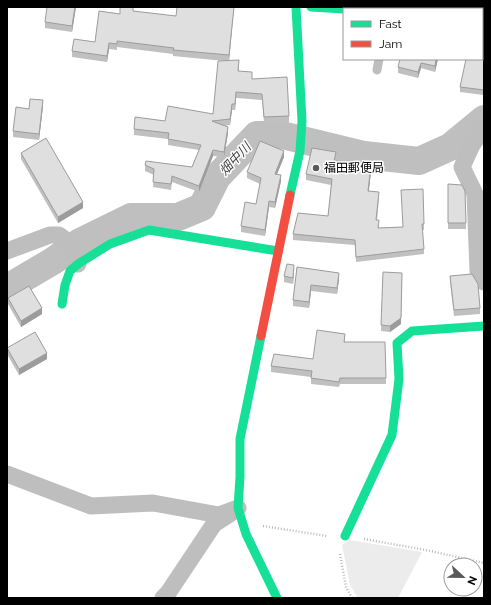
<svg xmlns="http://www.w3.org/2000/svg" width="491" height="605" font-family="Raleway,'Noto Sans JP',sans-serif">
<rect width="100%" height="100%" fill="#fff"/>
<path fill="#ececec" d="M 350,540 L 422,552 L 398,598 L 358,598 L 350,585 L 342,545 Z"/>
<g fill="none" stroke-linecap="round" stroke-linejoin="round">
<path stroke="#bfbfbf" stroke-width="28" d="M 7,288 L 53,261 L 80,242 L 131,217 L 178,217 L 202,207 L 217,177 L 257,135 L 282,135 L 364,155 L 419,161 L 450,147 L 484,119"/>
<g stroke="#b9b9b9" stroke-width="2.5" stroke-dasharray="1 2" stroke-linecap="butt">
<path d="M 263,526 L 327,536"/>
<path d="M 364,539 L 426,550 L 484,563"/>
<path d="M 340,554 L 346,587 L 352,598"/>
</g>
<path stroke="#bebebe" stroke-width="9" d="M 377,70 L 379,59"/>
<g stroke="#bebebe" stroke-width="17">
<path d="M 482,42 L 484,43"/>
<path d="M 484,128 L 472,145 L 462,167 L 475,194 L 478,271 L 484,282"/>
<path d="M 7,251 L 50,235 L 59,235 L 67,241 L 78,264"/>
<path d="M 7,474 L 91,506 L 153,503 L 219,515 L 238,508"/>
<path d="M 163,598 L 168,593 L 214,524 L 231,513"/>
</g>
<g stroke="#16e098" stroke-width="9">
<path d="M 311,7 L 344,9"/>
<path d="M 408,9 L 419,7"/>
<path d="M 290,195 L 300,151 L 302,121 L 296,7"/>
<path d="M 62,304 L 65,285 L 70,271 L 78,264 L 110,244 L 149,230 L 278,251"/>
<path d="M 261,336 L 240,439 L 240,477 L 238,508 L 246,534 L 277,598"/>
<path d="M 345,536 L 392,435 L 399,379 L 397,343 L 412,331 L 484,326"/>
</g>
<path stroke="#f24e42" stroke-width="9" d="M 261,336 L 290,195"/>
</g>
<g fill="#c0c0c0">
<path d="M 76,7 L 72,32 L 45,28 L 45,22 Z"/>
<path d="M 133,7 L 133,11 L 176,16 L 234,7 L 229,61 L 239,66 L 239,71 L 252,79 L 289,116 L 289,122 L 264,123 L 262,100 L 236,98 L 235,110 L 232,110 L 230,125 L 224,126 L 228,133 L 224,157 L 213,156 L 199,192 L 172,182 L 171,190 L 153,187 L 154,175 L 145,171 L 145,165 L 192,167 L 199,150 L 168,145 L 168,139 L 134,135 L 134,129 L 165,121 L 213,114 L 225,61 L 173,56 L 173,54 L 117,47 L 117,50 L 109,49 L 107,62 L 72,57 L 72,51 L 95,42 L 120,14 Z"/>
<path d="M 484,58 L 484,95 L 460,92 L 460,87 Z"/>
<path d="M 438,59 L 435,72 L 421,68 L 418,78 L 398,73 L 398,67 Z"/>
<path d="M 43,106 L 39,140 L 13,137 L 13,131 L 29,109 Z"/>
<path d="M 21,153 L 83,208 L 58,223 L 21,159 Z"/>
<path d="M 284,157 L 277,174 L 281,181 L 275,208 L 269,207 L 265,236 L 241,232 L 241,226 L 256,204 L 260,184 L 247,178 L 247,172 Z"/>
<path d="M 336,158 L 335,162 L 371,171 L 369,191 L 379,198 L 377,220 L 379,228 L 403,227 L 424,224 L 424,230 L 422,230 L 424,249 L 424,254 L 356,262 L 355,245 L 293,240 L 293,234 L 328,216 L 331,185 L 306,180 L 306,174 Z"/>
<path d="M 448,184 L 465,191 L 466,229 L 448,229 Z"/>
<path d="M 297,267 L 339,279 L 337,294 L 311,291 L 309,308 L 293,306 L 293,300 Z"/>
<path d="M 294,271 L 293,284 L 284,282 L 284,276 Z"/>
<path d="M 383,272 L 401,324 L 390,332 L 381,331 Z"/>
<path d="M 450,276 L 480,308 L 480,314 L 454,316 L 450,282 Z"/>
<path d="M 8,298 L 42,314 L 21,327 L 8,304 Z"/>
<path d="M 345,339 L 345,342 L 386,378 L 386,384 L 340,384 L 339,387 L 311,384 L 311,377 L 271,372 L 271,366 L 313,359 Z"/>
<path d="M 7,348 L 47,359 L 19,375 L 7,354 Z"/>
</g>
<g fill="#9c9c9c">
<path d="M 75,7 L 76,7 L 72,32 L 72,26 Z"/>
<path d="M 234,7 L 229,61 L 229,55 Z"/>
<path d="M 109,43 L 109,49 L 107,62 L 107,56 Z"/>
<path d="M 436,59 L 438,59 L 435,72 L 435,66 Z"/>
<path d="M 421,63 L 421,68 L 418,78 L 418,72 Z"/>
<path d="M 236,92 L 236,98 L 235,110 L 235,104 Z"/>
<path d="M 43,100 L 43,106 L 39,140 L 39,134 Z"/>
<path d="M 232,104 L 232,110 L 230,125 L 230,119 Z"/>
<path d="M 228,127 L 228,133 L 224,157 L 224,152 Z"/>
<path d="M 213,150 L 213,156 L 199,192 L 199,186 Z"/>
<path d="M 284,151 L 284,157 L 275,179 L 275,174 Z"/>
<path d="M 371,165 L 371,171 L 368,197 L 368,191 Z"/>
<path d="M 281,175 L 281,181 L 275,208 L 275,202 Z"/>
<path d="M 269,201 L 269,207 L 265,236 L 265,230 Z"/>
<path d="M 83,202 L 83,208 L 58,223 L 58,217 Z"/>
<path d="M 294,265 L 294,271 L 293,284 L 293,278 Z"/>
<path d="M 339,273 L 339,279 L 337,294 L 337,288 Z"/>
<path d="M 402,273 L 401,324 L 390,332 L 390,326 Z"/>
<path d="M 311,285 L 311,291 L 309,308 L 309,302 Z"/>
<path d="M 42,308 L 42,314 L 21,327 L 21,321 Z"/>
<path d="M 47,353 L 47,359 L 19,375 L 19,369 Z"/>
</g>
<g fill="#dfdfdf" stroke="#9c9c9c">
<path d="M 47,7 L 75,7 L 72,26 L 45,22 Z"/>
<path d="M 120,7 L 133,7 L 133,11 L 176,16 L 177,7 L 234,7 L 229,55 L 173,50 L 174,48 L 117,41 L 117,44 L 109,43 L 107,56 L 72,51 L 74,39 L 95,42 L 99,11 L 120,14 Z"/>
<path d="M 482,58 L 484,58 L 484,90 L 460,87 L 466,59 L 482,59 Z"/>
<path d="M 400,59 L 436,59 L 435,66 L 421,63 L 418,72 L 398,67 Z"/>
<path d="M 239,60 L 238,71 L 252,72 L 252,79 L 287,77 L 289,116 L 264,117 L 262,94 L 236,92 L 235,104 L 232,104 L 230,119 L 212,121 L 228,127 L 224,152 L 213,150 L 199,186 L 172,176 L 171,184 L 153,182 L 154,169 L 145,165 L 146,161 L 192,167 L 201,145 L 168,139 L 169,133 L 134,129 L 135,117 L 165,121 L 168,106 L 213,114 L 218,61 Z"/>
<path d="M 30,99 L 43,100 L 39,134 L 13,131 L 16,107 L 29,109 Z"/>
<path d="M 46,138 L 83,202 L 58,217 L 21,153 Z"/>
<path d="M 260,141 L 284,151 L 275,174 L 281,175 L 275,202 L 269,201 L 265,230 L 241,226 L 245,202 L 256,204 L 261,178 L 247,172 Z"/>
<path d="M 312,148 L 336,152 L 334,161 L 371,165 L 368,191 L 379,192 L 376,220 L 379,220 L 378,228 L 403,227 L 401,190 L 423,189 L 424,224 L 422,224 L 424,249 L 356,257 L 355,240 L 293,234 L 298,213 L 328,216 L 332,179 L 306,174 Z"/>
<path d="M 448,184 L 462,185 L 465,191 L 466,223 L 448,223 Z"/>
<path d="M 287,264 L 294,265 L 293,278 L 284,276 Z"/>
<path d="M 297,267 L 339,273 L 337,288 L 311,285 L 309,302 L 293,300 Z"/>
<path d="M 383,272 L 402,273 L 401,318 L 390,326 L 381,325 Z"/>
<path d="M 472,274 L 478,284 L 480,308 L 454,310 L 450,276 Z"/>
<path d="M 29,286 L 42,308 L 21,321 L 8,298 Z"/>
<path d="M 317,330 L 345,334 L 344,342 L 385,342 L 386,378 L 340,378 L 339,382 L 311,378 L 312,371 L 271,366 L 274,354 L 313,359 Z"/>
<path d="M 35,332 L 47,353 L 19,369 L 7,348 Z"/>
</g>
<circle fill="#595959" stroke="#fff" stroke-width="1.5" cx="316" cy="168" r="4"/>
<g text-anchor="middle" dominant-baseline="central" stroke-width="3" stroke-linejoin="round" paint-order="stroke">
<g font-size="12" fill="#000" stroke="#fff" text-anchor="start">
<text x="324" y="168">福田郵便局</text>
</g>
<g font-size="13" font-style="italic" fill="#444" stroke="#fff">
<text transform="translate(235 159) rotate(-47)">畑中川</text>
</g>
</g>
<rect width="491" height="605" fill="none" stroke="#000000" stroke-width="16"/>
<rect x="343" y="8" width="140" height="52" fill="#ffffff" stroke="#999999"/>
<rect x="351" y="21" width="20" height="6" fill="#16e098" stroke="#999999"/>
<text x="379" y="28" font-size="12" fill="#000000">Fast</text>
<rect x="351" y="41" width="20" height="6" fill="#f24e42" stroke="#999999"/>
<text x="379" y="48" font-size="12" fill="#000000">Jam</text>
<g transform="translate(463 577) rotate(112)"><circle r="19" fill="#ffffff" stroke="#999999"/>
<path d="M0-3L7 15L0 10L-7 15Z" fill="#595959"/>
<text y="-6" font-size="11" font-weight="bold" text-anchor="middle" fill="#000000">N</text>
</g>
</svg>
